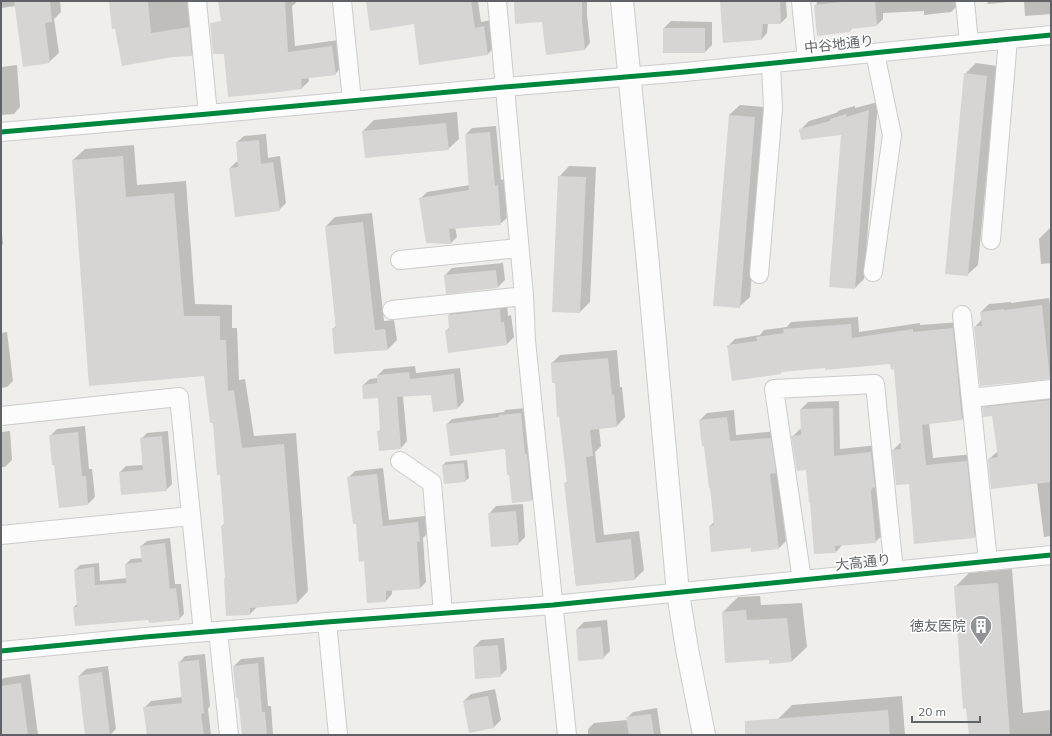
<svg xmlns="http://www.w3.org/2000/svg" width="1052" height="736" font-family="Mulish,'Noto Sans JP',sans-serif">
<rect width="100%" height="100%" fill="#efeeea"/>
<g fill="#0003">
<path d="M 1,1 L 60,1 L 61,12 L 54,19 L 59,53 L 49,62 L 16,6 L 1,8 Z"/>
<path d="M 110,1 L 191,1 L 198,48 L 191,55 L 173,56 Z"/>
<path d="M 219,1 L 295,1 L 296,3 L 292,6 L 295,46 L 339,40 L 342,67 L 335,74 L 308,77 L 309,81 L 302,88 L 271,92 Z"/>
<path d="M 368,1 L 478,1 L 481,22 L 491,20 L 494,47 L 488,54 L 414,23 Z"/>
<path d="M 515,1 L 587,1 L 587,14 L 590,43 L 585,49 L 547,54 L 543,21 Z"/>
<path d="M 721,1 L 786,1 L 787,17 L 781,23 L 768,23 L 767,33 L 761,40 Z"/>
<path d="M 816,1 L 957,1 L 958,5 L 951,12 L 924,15 L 924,11 L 883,13 L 883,19 L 876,26 L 853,27 L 850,31 L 815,6 L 817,4 Z"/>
<path d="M 987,1 L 1019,1 L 988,4 Z"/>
<path d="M 1024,1 L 1051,1 L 1051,14 L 1025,16 Z"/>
<path d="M 671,21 L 712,22 L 712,45 L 705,52 L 664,28 Z"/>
<path d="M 976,63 L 997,66 L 978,265 L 967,275 L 965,74 Z"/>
<path d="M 17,65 L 20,107 L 14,114 L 1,115 L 1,67 Z"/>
<path d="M 878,102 L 864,279 L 855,288 L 842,134 L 800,130 L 809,121 L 836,113 L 840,110 L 855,106 L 855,108 Z"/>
<path d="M 740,105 L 765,107 L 750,297 L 739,307 L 729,115 Z"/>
<path d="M 457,112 L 459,139 L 448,149 L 363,131 L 374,120 Z"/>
<path d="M 496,126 L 501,180 L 504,179 L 507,218 L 500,224 L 455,227 L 457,237 L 451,243 L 420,199 L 427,192 L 470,185 L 466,134 L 472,128 Z"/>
<path d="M 266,134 L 268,158 L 280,156 L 286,203 L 279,210 L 230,168 L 236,162 L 238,162 L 237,142 L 244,136 Z"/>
<path d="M 134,145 L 137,185 L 186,181 L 195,304 L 232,305 L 232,328 L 237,328 L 239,380 L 245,379 L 254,436 L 296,433 L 308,591 L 297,603 L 258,606 L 250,614 L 226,577 L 222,526 L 225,523 L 221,474 L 214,421 L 205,375 L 73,160 L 85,149 Z"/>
<path d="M 569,166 L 596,167 L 590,302 L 580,312 L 559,177 Z"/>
<path d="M 372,213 L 384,321 L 394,320 L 397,340 L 388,349 L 333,329 L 336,326 L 326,226 L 335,217 Z"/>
<path d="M 1,222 L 3,244 L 1,246 Z"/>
<path d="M 1050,228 L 1051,228 L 1051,263 L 1041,264 L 1039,239 Z"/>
<path d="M 503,263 L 505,280 L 498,287 L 445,275 L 452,268 Z"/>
<path d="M 1049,298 L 1051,310 L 1051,378 L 981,385 L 975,327 L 982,319 L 981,312 L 989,304 L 1011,302 L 1011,303 Z"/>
<path d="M 507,303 L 508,316 L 511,315 L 514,337 L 507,344 L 446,331 L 450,327 L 449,315 L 456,308 Z"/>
<path d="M 858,317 L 859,332 L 920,323 L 920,325 L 960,322 L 969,412 L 962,419 L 929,423 L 933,458 L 974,454 L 981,530 L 974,537 L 910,483 L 893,450 L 900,443 L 902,443 L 895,368 L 891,363 L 826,367 L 782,371 L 780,373 L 728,346 L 735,339 L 760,335 L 764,330 L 787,327 L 791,322 Z"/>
<path d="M 7,332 L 13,381 L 7,387 L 1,388 L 1,333 Z"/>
<path d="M 617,350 L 620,387 L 622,387 L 625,417 L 617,426 L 599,428 L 601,446 L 595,452 L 604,535 L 639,531 L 644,570 L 635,579 L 576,585 L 565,483 L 568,481 L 556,382 L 552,363 L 560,355 Z"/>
<path d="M 415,366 L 416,373 L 460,368 L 464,401 L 458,408 L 434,411 L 432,394 L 403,396 L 407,441 L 401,448 L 378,432 L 381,429 L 379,397 L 363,385 L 370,379 L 378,378 L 378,375 L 384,369 Z"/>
<path d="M 1051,393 L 1051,536 L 1044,537 L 1037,482 L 989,459 L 998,451 L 993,414 L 983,408 L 991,400 Z"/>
<path d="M 839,401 L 840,449 L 878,445 L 883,535 L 875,542 L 843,544 L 836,552 L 811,501 L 807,469 L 793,436 L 800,429 L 801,429 L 801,409 L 808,402 Z"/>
<path d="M 526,408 L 537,495 L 532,500 L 510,474 L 506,447 L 447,424 L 452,419 L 504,412 L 505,410 Z"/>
<path d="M 734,410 L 736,435 L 777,431 L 777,470 L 786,541 L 779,548 L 752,547 L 710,526 L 715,521 L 705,445 L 700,420 L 707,413 Z"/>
<path d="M 85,426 L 89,469 L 92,469 L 95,497 L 88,504 L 55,463 L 50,436 L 57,429 Z"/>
<path d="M 10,431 L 12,460 L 5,467 L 1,467 L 1,432 Z"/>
<path d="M 168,431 L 172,484 L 166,490 L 120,472 L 126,466 L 143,465 L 141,439 L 147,433 Z"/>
<path d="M 467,460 L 469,478 L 465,481 L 443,465 L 446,462 Z"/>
<path d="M 383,468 L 389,520 L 425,516 L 427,534 L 423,538 L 426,582 L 420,588 L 392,590 L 392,594 L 386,601 L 365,560 L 348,478 L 355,471 Z"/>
<path d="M 523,504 L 525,537 L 518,544 L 489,514 L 496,506 Z"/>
<path d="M 170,538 L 175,584 L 181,584 L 184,614 L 179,619 L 149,619 L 74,607 L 78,603 L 75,570 L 80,565 L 99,563 L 100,581 L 127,578 L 126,564 L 131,559 L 143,558 L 141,546 L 147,541 Z"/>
<path d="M 1012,569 L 1023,713 L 1051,710 L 1051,735 L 970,735 L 955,587 L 969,573 Z"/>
<path d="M 760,596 L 761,605 L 802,603 L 807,647 L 792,661 L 770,659 L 723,612 L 738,597 Z"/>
<path d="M 607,620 L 610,651 L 603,658 L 577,629 L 584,622 Z"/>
<path d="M 504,638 L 507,669 L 500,676 L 474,647 L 481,640 Z"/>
<path d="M 205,654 L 210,706 L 208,709 L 211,735 L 148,735 L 144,708 L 151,701 L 182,697 L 179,663 L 185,656 Z"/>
<path d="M 264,657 L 268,706 L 271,706 L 273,735 L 243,735 L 239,697 L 234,666 L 241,659 Z"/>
<path d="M 108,666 L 116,729 L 110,735 L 86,735 L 79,676 L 86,669 Z"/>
<path d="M 30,674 L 38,735 L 1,735 L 1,680 L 4,678 Z"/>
<path d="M 495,689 L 501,720 L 494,727 L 464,701 L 471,694 Z"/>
<path d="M 902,696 L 905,735 L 779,735 L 778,719 L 792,705 Z"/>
<path d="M 657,708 L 661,735 L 588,735 L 588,729 L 594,723 L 627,720 L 627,718 L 633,712 Z"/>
</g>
<g fill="#d6d5d3">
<path d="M 14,1 L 50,1 L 52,22 L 45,23 L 50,63 L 23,67 Z"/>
<path d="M 109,1 L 148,1 L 151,33 L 189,27 L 192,56 L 173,57 L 122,66 L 115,29 L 112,29 Z"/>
<path d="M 218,1 L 285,1 L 288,52 L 332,46 L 336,75 L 301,79 L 302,89 L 271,93 L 228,97 L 224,54 L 213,54 L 210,23 L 221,21 Z"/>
<path d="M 366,1 L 471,1 L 475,28 L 484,26 L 488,55 L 419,65 L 414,24 L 370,31 Z"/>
<path d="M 514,1 L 582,1 L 582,20 L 585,50 L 546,55 L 542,22 L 515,24 Z"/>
<path d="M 720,1 L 780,1 L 781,24 L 763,24 L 761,40 L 723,43 Z"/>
<path d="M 850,1 L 875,1 L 877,26 L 850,29 L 850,32 L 817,36 L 814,5 Z"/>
<rect x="663" y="28" width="42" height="25"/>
<path d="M 964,73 L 987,76 L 968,276 L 945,274 Z"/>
<path d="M 869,110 L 855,289 L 829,287 L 841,135 L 801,140 L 799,129 L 830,121 L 830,119 L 846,114 L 846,117 Z"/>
<path d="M 729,115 L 755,117 L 740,308 L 713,306 Z"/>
<path d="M 446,123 L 449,150 L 365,158 L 362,131 Z"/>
<path d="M 490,132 L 495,186 L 498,185 L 501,225 L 449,229 L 451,244 L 426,243 L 419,198 L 469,190 L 465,134 Z"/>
<path d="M 259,140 L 261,164 L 273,162 L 280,211 L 235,217 L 229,168 L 238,167 L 236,142 Z"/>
<path d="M 123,156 L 126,197 L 174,193 L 184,316 L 220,316 L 220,340 L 226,340 L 228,391 L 234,390 L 242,448 L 284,444 L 297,604 L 250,608 L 250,615 L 226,616 L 224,578 L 225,578 L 221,526 L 224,525 L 220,475 L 217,475 L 213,423 L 210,423 L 204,376 L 89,386 L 72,160 Z"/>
<path d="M 558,176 L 586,177 L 580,313 L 552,312 Z"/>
<path d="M 363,222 L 375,330 L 385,329 L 388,350 L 334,354 L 332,328 L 336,328 L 325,226 Z"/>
<path d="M 496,270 L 498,288 L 446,294 L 444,275 Z"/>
<path d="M 1042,305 L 1050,379 L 980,386 L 974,326 L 982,326 L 980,312 L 1004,309 L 1004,310 Z"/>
<path d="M 500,309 L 501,322 L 504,322 L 507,345 L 448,353 L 445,330 L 449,330 L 448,315 Z"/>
<path d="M 851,324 L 852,338 L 913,329 L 913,332 L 953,328 L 962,420 L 922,425 L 926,465 L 967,461 L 975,538 L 914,544 L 909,484 L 896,485 L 892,450 L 901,449 L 894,369 L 891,370 L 890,364 L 825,370 L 825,368 L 781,372 L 781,374 L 732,381 L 727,345 L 757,341 L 756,337 L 784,333 L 783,329 Z"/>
<path d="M 608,358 L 612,395 L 614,395 L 617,427 L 590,430 L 593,456 L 586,457 L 596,543 L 631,539 L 635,580 L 576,586 L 564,483 L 567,483 L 559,416 L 557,417 L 555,383 L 552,383 L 551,363 Z"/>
<path d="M 409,372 L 410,379 L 454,374 L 458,409 L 433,412 L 431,395 L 397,397 L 401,449 L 379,451 L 377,431 L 380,431 L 378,398 L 363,399 L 362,385 L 377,383 L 377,375 Z"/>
<path d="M 1051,400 L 1051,482 L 991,489 L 988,459 L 998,457 L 992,416 L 983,417 L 982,407 Z"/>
<path d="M 833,408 L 834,456 L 871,452 L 875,487 L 872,488 L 871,492 L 876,543 L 835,546 L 836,553 L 814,554 L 810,502 L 809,502 L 806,470 L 797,471 L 791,436 L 801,435 L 800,409 Z"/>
<path d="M 521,413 L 525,454 L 527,454 L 532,501 L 512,503 L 509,475 L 507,475 L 505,449 L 450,456 L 446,424 L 499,417 L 499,415 Z"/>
<path d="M 727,417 L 730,441 L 771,438 L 776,473 L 770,474 L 779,549 L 751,552 L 751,548 L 711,552 L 709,526 L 714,525 L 710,488 L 709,488 L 704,446 L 702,446 L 699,420 Z"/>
<path d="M 78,432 L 82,476 L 86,476 L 88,505 L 59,508 L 54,465 L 52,465 L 49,435 Z"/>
<path d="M 162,436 L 167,491 L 121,495 L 119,472 L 143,470 L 140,438 Z"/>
<path d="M 464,463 L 466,482 L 444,484 L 442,465 Z"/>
<path d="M 377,474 L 383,526 L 418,522 L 420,542 L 417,542 L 420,589 L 386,591 L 386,602 L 367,603 L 364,561 L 359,562 L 356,524 L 353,524 L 347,477 Z"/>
<path d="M 516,511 L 519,545 L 491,547 L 488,513 Z"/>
<path d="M 165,543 L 170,589 L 176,588 L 180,620 L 149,623 L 148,620 L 75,626 L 73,607 L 77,607 L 74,570 L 94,567 L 95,585 L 126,583 L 125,564 L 142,562 L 140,546 Z"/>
<path d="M 998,583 L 1010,735 L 969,735 L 966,708 L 963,709 L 954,586 Z"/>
<path d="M 746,610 L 747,620 L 787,618 L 792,662 L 769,664 L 769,660 L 725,663 L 722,612 Z"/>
<path d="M 601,627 L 604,659 L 578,661 L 576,629 Z"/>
<path d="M 498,645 L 501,677 L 475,679 L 473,647 Z"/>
<path d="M 199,660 L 204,713 L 201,714 L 204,735 L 147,735 L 143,707 L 182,703 L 178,662 Z"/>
<path d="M 258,663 L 262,712 L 265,712 L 267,735 L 242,735 L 238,698 L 236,698 L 233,666 Z"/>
<path d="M 102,672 L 110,735 L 85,735 L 78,676 Z"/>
<path d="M 21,683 L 28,735 L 1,735 L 1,686 Z"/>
<path d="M 488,696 L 494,728 L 469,733 L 463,701 Z"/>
<path d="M 888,710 L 890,735 L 745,735 L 745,721 Z"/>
<path d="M 651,714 L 654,735 L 629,735 L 626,717 Z"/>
</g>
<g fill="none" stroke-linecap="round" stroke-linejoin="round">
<g stroke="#cbcccc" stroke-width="20">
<g id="minor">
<path d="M 197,1 L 208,114"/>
<path d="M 342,1 L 352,101"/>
<path d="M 497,1 L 524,296 L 526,341 L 567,735"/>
<path d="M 801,1 L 807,60"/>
<path d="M 965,1 L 969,43"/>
<path d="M 1,132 L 208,114 L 504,87 L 685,72 L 1051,35"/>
<path d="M 991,240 L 1008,39"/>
<path d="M 400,260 L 519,248"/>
<path d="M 873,272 L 892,135 L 875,53"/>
<path d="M 759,274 L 773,109 L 771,64"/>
<path d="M 392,310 L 524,296"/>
<path d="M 962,315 L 988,561"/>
<path d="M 971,398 L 1051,389"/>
<path d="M 1,416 L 179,397 L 203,632"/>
<path d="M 400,461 L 432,483 L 443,613"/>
<path d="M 1,535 L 191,516"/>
<path d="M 802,580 L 774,389 L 875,384 L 894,571"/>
<path d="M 327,622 L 338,735"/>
<path d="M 218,631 L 229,735"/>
<path d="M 1,651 L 145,637 L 327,622 L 553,605 L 1051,555"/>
</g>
</g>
<g stroke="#cbcccc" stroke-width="24">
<path id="tertiary" d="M 622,1 L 647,254 L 678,593 L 687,649 L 704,735"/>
</g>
<use href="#minor" stroke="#fdfcfc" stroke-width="18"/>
<use href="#tertiary" stroke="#fdfcfc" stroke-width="22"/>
<g stroke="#fff" stroke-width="8">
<g id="cycleway">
<path d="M 1,132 L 208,114 L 504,87 L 685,72 L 1051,35"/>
<path d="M 1,651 L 145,637 L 327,622 L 553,605 L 1051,555"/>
</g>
</g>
<use href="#cycleway" stroke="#00873e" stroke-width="5"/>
</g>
<defs>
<g id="building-pin" transform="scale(1.15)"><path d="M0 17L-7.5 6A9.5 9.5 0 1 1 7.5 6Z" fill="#919496" stroke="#fff"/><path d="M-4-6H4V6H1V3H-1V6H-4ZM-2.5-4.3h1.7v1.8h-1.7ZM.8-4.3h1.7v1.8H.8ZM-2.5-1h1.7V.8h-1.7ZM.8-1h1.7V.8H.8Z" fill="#fff"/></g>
</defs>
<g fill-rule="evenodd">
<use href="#building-pin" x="981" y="626"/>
</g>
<g text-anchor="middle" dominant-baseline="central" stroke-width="3" stroke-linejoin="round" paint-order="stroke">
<g font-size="14" fill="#5f6368" stroke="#fff">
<text transform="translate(839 44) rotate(-6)">中谷地通り</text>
<text transform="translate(863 562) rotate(-6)">大高通り</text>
</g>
<g font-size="14" fill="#5f6368" stroke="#fff" text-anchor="end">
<text x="966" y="626">徳友医院</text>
</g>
</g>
<rect width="1052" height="736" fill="none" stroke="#5f6368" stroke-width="4"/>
<path d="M912 716v6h68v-6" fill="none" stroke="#5f6368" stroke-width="2"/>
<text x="918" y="716" font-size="12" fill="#5f6368" stroke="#ffffff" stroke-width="3" paint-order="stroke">20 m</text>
</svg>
